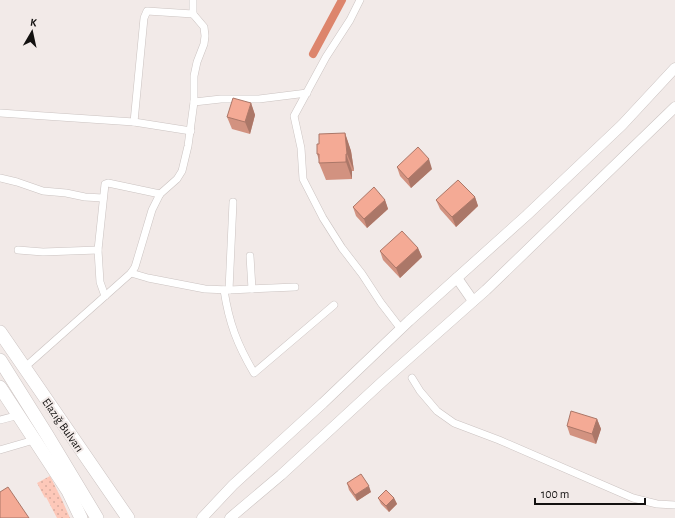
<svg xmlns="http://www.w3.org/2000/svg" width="675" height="518" font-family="'Alegreya Sans',sans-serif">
<defs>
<pattern id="grass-dots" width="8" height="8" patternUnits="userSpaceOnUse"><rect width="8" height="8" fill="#fdc8b9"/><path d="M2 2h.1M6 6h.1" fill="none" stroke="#d8ab9e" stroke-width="1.8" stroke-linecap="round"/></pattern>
</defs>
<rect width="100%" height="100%" fill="#f2eae8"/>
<path fill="url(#grass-dots)" d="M 50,476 L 62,500 L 70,518 L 57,518 L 46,497 L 45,498 L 37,483 Z"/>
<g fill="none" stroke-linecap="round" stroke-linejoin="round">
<path stroke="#dd856c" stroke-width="8" d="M 313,54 L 342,0"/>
<g stroke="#cbc3c1" stroke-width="8">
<g id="street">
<path d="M 360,0 L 350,20 L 326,57 L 294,116 L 301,148 L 303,179 L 323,218 L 342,248 L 362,274 L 381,303 L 401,329"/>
<path d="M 194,102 L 221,99 L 259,99 L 307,93"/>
<path d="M 0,113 L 134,122 L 191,131"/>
<path d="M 134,122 L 144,18 L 147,11 L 193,14"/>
<path d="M 0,178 L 17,182 L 43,191 L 66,193 L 85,197 L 103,198"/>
<path d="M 18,250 L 43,252 L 98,250"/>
<path d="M 250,256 L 252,289"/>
<path d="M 131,273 L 148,278 L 205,289 L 229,290 L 295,287"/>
<path d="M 224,290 C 229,323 237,344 254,373 L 334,305"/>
<path d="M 229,290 L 233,202"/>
<path d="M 105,296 L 100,282 L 98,250 L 105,184 L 108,183 L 160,194"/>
<path d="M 24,368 L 131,273 L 135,267 L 152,210 L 160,194 L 177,179 L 182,171 L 188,146 L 194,102 L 194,76 L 197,62 L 204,44 L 205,36 L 204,27 L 193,14 L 193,0"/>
<path d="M 412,378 L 420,391 L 437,411 L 454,423 L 499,440 L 633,498 L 657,504 L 675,505"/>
<path d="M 0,420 L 19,415"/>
<path d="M 0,450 L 34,440"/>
</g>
</g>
<g stroke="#cbc3c1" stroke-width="11">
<g id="secondary">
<path d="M 457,278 L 473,301"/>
<path d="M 202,518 L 233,485 L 323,403 L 409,321 L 527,215 L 622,125 L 675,68"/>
<path d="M 230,518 L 281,475 L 382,382 L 486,290 L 675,107"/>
</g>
</g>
<g stroke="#cbc3c1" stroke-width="14">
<g id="highway">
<path d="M 0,332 L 128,518"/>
<path d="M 0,360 L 47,435 L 97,518"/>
<path d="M 0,387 L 68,491 L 81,518"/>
</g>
</g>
<use href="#street" stroke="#fff" stroke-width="7"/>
<use href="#secondary" stroke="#fff" stroke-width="10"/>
<use href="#highway" stroke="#fff" stroke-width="13"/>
</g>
<g fill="#d29280">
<path d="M 251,103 L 255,115 L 250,134 L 232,129 L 227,117 Z"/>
<path d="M 345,133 L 351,151 L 354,171 L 352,171 L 352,179 L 326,180 L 319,163 L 319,160 L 317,154 L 319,144 Z"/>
<path d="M 397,167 L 432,169 L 411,188 L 400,176 Z"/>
<path d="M 475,197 L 478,206 L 456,227 L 440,209 L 436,200 Z"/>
<path d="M 385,200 L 388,209 L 367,228 L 356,216 L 353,207 Z"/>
<path d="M 418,248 L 422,257 L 400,278 L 383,260 L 380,251 Z"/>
<path d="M 597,419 L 601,429 L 596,444 L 570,435 L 567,426 Z"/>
<path d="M 347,483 L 371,492 L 357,501 L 349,490 Z"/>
<path d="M 378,498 L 394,498 L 397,504 L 389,512 L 381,504 Z"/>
</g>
<g fill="#ab7768">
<path d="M 251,103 L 255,115 L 250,134 L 245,122 Z"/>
<path d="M 345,133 L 351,151 L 354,171 L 347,154 Z"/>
<path d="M 346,154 L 352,171 L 352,179 L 346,162 Z"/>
<path d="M 429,159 L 432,169 L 411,188 L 408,179 Z"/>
<path d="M 475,197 L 478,206 L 456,227 L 452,217 Z"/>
<path d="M 385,200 L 388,209 L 367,228 L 364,219 Z"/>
<path d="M 418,248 L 422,257 L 400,278 L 396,268 Z"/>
<path d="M 597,419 L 601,429 L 596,444 L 592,434 Z"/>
<path d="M 369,486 L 371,492 L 357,501 L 355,495 Z"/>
<path d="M 394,498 L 397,504 L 389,512 L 386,506 Z"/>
</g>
<g fill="#f4aa95" stroke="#ab7768">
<path d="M 233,98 L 251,103 L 245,122 L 227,117 Z"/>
<path d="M 345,133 L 347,154 L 346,154 L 346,162 L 319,163 L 319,154 L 317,154 L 317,144 L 319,144 L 319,134 Z"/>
<path d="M 418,147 L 429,159 L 408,179 L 397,167 Z"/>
<path d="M 458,180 L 475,197 L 452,217 L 436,200 Z"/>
<path d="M 374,187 L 385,200 L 364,219 L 353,207 Z"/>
<path d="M 402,231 L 418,248 L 396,268 L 380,251 Z"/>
<path d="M 571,411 L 597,419 L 592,434 L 567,426 Z"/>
<path d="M 361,474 L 369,486 L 355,495 L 347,483 Z"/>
<path d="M 8,487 L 29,518 L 0,518 L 0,492 Z"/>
<path d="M 386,490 L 394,498 L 386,506 L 378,498 Z"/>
</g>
<g text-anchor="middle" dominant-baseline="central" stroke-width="4" stroke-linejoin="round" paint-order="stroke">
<g font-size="12" fill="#131110" stroke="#f2eae8">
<text transform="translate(63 425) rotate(55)">Elazığ Bulvarı</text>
</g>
</g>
<g transform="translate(32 32) rotate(9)" stroke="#f2eae8" stroke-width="3" paint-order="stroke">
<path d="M0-3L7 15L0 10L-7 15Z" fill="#131110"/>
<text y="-6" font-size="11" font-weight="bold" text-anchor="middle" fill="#131110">K</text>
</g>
<path d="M535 498v6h110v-6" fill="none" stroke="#131110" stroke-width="2"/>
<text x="541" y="498" font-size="12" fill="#131110" stroke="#f2eae8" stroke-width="3" paint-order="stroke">100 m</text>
</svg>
